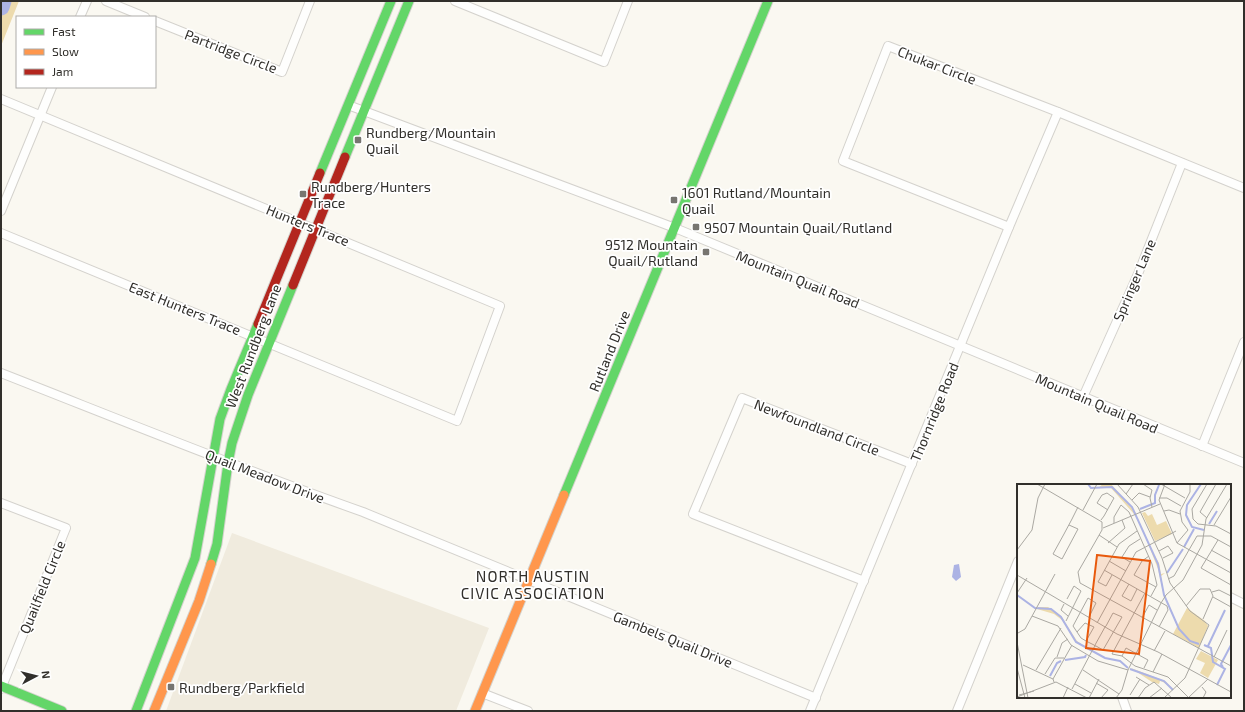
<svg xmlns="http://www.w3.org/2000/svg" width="1245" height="712" font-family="'Exo 2',sans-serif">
<rect width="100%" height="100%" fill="#faf8f1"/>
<path fill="#f0ebde" d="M 232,533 L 489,628 L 456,711 L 166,711 Z"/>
<path fill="#eddbad" d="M 1,1 L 19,1 L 1,46 Z"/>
<path fill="#acb3e4" d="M 959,564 L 961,577 L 956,581 L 952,577 L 954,565 Z"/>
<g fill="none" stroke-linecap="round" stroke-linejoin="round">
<path stroke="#acb3e4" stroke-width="17" d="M 1,7 L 3,1"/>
<g stroke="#d4d2cd" stroke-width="10">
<g id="street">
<path d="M 106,1 L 145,17"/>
<path d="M 455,1 L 604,62 L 628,1"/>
<path d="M 80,17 L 87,1"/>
<path d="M 155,21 L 282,72 L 310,1"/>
<path d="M 1,99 L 500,306 L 457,421 L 1,233"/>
<path d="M 348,105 L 675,228 L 1244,463"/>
<path d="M 1,211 L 52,87"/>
<path d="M 1009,227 L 843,161 L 888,46 L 1058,112 L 1244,188"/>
<path d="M 1,373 C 121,420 241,469 363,512 L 816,698"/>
<path d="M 1083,397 L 1138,274 L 1182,163"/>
<path d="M 1202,446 L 1244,342"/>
<path d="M 1,503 L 66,528 L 1,689"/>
<path d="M 864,581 L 693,514 L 742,398 L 912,464"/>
<path d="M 1230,597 L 1244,604"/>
<path d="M 482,693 L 528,711"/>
<path d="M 1122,697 L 1127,711"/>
<path d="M 810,711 L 1009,227 L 1058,112"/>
<path d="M 957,711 L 1018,561"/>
</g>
</g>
<g stroke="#d4d2cd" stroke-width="11">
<g id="fast">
<path d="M 345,157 L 409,1"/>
<path d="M 320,173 L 391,1"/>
<path d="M 564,495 L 768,1"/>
<path d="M 211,564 L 217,544 L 228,463 L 232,443 L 248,395 L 293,285"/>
<path d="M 1,686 L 62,711"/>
<path d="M 136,711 L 195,558 L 220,419 L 231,389 L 258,324"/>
</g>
</g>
<g stroke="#d4d2cd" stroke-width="11">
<g id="slow">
<path d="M 154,711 L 199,601 L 211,564"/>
<path d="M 475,711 L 564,495"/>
</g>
</g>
<g stroke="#d4d2cd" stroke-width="11">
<g id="jam">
<path d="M 293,285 L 345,157"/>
<path d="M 258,324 L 320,173"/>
</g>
</g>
<use href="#street" stroke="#fefefd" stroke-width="8"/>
<use href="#fast" stroke="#63d668" stroke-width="9"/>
<use href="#slow" stroke="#ff974d" stroke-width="9"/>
<use href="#jam" stroke="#b3261e" stroke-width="9"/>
</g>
<g fill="#777570" stroke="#fff" stroke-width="1.5">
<rect x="354" y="136" width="8" height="8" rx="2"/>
<rect x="299" y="190" width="8" height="8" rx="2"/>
<rect x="670" y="196" width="8" height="8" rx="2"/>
<rect x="692" y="223" width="8" height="8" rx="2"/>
<rect x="702" y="248" width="8" height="8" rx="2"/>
<rect x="167" y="683" width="8" height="8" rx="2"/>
</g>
<g text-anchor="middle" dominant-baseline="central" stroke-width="3.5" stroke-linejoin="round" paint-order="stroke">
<g font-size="14" fill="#312f2b" stroke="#fff">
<text transform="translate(231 51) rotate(21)">Partridge Circle</text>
<text transform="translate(937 65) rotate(21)">Chukar Circle</text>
<text transform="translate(308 225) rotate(22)">Hunters Trace</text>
<text transform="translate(798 279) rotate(22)">Mountain Quail Road</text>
<text transform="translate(1134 280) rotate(-67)">Springer Lane</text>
<text transform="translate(185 308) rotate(22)">East Hunters Trace</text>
<text transform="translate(253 346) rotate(-69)">West Rundberg Lane</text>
<text transform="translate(609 351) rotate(-68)">Rutland Drive</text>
<text transform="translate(1097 403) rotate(23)">Mountain Quail Road</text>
<text transform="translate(934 412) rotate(-68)">Thornridge Road</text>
<text transform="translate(817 427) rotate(21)">Newfoundland Circle</text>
<text transform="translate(265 476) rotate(21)">Quail Meadow Drive</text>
<text transform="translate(42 587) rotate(-68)">Quailfield Circle</text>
<text transform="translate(673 639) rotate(22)">Gambels Quail Drive</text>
</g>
<g font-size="14" fill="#312f2b" stroke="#fff" text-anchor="start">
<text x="366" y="132">Rundberg/Mountain<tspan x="366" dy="16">Quail</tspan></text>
<text x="311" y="186">Rundberg/Hunters<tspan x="311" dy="16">Trace</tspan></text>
<text x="682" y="192">1601 Rutland/Mountain<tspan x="682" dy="16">Quail</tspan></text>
<text x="704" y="227">9507 Mountain Quail/Rutland</text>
<text x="698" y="244" text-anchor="end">9512 Mountain<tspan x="698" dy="16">Quail/Rutland</tspan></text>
<text x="179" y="687">Rundberg/Parkfield</text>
</g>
<g font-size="15" letter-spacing="1" fill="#312f2b" stroke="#fff">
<text x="533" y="576">NORTH AUSTIN<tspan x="533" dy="17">CIVIC ASSOCIATION</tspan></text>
</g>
</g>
<g transform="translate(1017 484)">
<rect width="214" height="214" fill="#faf8f1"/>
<path d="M 86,0 L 94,0 L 119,29 L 117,30 L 94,4 L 81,4 ZM 128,28 L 131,32 L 135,30 L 140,41 L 149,37 L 155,50 L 138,57 L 125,29 ZM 132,62 L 142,79 L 144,90 L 148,89 L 144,92 L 147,112 L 141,85 ZM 21,123 L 31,123 L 44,132 L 60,157 L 74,167 L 59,158 L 45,136 L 37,130 L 20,125 ZM 170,124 L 188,137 L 191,142 L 182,164 L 156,150 ZM 184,167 L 201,176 L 191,194 L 183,189 L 188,179 L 179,175 ZM 114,184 L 148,197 L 156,205 L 146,198 L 143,197 L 142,200 L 135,198 Z" fill="#eddbad"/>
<path fill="none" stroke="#acb3e4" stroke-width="2" d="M 71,0 L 74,4 L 95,3 L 115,23 L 141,80 L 147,111 L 162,145 L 173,157 L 182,160M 184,0 L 170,21 L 169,31 L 175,43 L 187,46M 123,25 L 138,19 L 138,11 L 142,1M 192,40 L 200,27M 167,63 L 177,45M 150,89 L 166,65M 0,111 L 18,124 L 34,125 L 44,133 L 59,158 L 88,174 L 103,177 L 111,184M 187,161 L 194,164 L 196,178 L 208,185 L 200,201M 191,162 L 208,126M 48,176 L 68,173 L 69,171M 206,183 L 204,180 L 214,161M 113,185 L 147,197 L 156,206M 33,192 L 40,179 L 44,177"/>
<path fill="none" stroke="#aaa8a2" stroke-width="1" d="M 20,0 L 85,38 L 85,46 L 61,88 L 63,99 L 214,182M 100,0 L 121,23 L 145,74 L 153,99 L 173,127 L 192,141 L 168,194 L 147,214M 126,0 L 135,6 L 133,14 L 135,23M 144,0 L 168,14M 148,0 L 142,16 L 160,59 L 214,89M 190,0 L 175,25 L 176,35 L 181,40 L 199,42 L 214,50M 109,10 L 116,0M 142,14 L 150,14 L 164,22M 115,16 L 122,9 L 133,13M 66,26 L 80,0M 147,27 L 152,26 L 163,30M 190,34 L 183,28 L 199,0M 84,36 L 87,32 L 97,14 L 90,9 L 85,11 L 80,19 L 91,26M 97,39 L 97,33 L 104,21 L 112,28 L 135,80 L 140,101 L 134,112M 52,41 L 61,45 L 45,75 L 36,70 L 47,50 L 55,35 L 61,23M 197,41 L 214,13M 86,44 L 143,20M 82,51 L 100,63M 201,56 L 184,84 L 214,101M 91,59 L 108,44 L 105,36M 160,59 L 171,46 L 165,38 L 163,27 L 173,8 L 173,0M 0,66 L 15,46 L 21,14 L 28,0M 194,66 L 214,77M 142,67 L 151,62 L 156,69 L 146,74M 132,72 L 125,77 L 117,91 L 139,103M 92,77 L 109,87M 113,78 L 105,73 L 112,62 L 123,55M 87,86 L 150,122 L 151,126 L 142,143M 0,91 L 100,150 L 141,168 L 214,208M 95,91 L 89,102 L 81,98 L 102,60 L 120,47M 151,95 L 157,92 L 180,52 L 194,52 L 214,63M 112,100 L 105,112 L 114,117 L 120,105M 195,108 L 202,106 L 214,112M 0,109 L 10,94M 128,109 L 95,170 L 105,172 L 118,182 L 151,193 L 172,214M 196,113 L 214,123M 47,120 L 44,126 L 51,132M 169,122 L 183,105 L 193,105 L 196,112 L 186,135M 15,132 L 41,142 L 54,161 L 81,177 L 111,186M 125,134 L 132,121 L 140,126M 49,137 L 64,107 L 57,102 L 50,115M 80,139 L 119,68 L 159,47M 60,148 L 68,139 L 77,143 L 69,157M 1,149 L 8,145 L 38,90M 0,158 L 11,214M 137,167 L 148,147M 105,172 L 109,164 L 131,176 L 127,184M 40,173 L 45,159 L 51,155M 197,173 L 210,146M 6,181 L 36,195 L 37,198M 0,184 L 8,214M 19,186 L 44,144M 66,186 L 102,210M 136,188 L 145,170M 28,190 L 38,174 L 47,174M 119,193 L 132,201M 36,195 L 55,161M 79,199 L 91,206 L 84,214M 58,200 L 74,209M 185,203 L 189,208 L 186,214M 55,205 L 76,165 L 78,162 L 78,161 L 88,143 L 89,142 L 96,129 L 105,133 L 86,166 L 79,162 L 78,162 L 77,161 L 69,157 L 64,154 L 56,142 L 71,114 L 79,119 L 72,133M 2,211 L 17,207M 113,211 L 123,195M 0,213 L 39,198 L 70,214M 172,213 L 191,195M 46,214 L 51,203M 72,214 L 82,195M 99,214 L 105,206 L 111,186 L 144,119 L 149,111 L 166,96 L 185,61 L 189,35 L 210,0M 121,214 L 128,204 L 137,198 L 155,214M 132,214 L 145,204"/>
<path fill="#e8590c" fill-opacity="0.15" stroke="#e8590c" stroke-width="2" d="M 80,71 L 133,77 L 122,170 L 69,164 Z"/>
<rect width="214" height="214" fill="none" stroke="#312f2b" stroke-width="2"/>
</g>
<rect width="1245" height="712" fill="none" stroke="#312f2b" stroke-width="4"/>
<rect x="16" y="16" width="140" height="72" fill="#ffffff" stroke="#adacaa"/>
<rect x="24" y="29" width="20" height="6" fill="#63d668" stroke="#adacaa"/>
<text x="52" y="36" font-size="12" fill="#312f2b">Fast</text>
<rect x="24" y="49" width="20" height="6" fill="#ff974d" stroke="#adacaa"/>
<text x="52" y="56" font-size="12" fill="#312f2b">Slow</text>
<rect x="24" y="69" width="20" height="6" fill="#b3261e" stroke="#adacaa"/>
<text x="52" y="76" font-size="12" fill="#312f2b">Jam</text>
<g transform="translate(36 676) rotate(83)" stroke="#ffffff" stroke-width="3" paint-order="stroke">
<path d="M0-3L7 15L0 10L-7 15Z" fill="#312f2b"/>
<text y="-6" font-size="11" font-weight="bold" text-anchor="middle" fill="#312f2b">N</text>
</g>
</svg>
